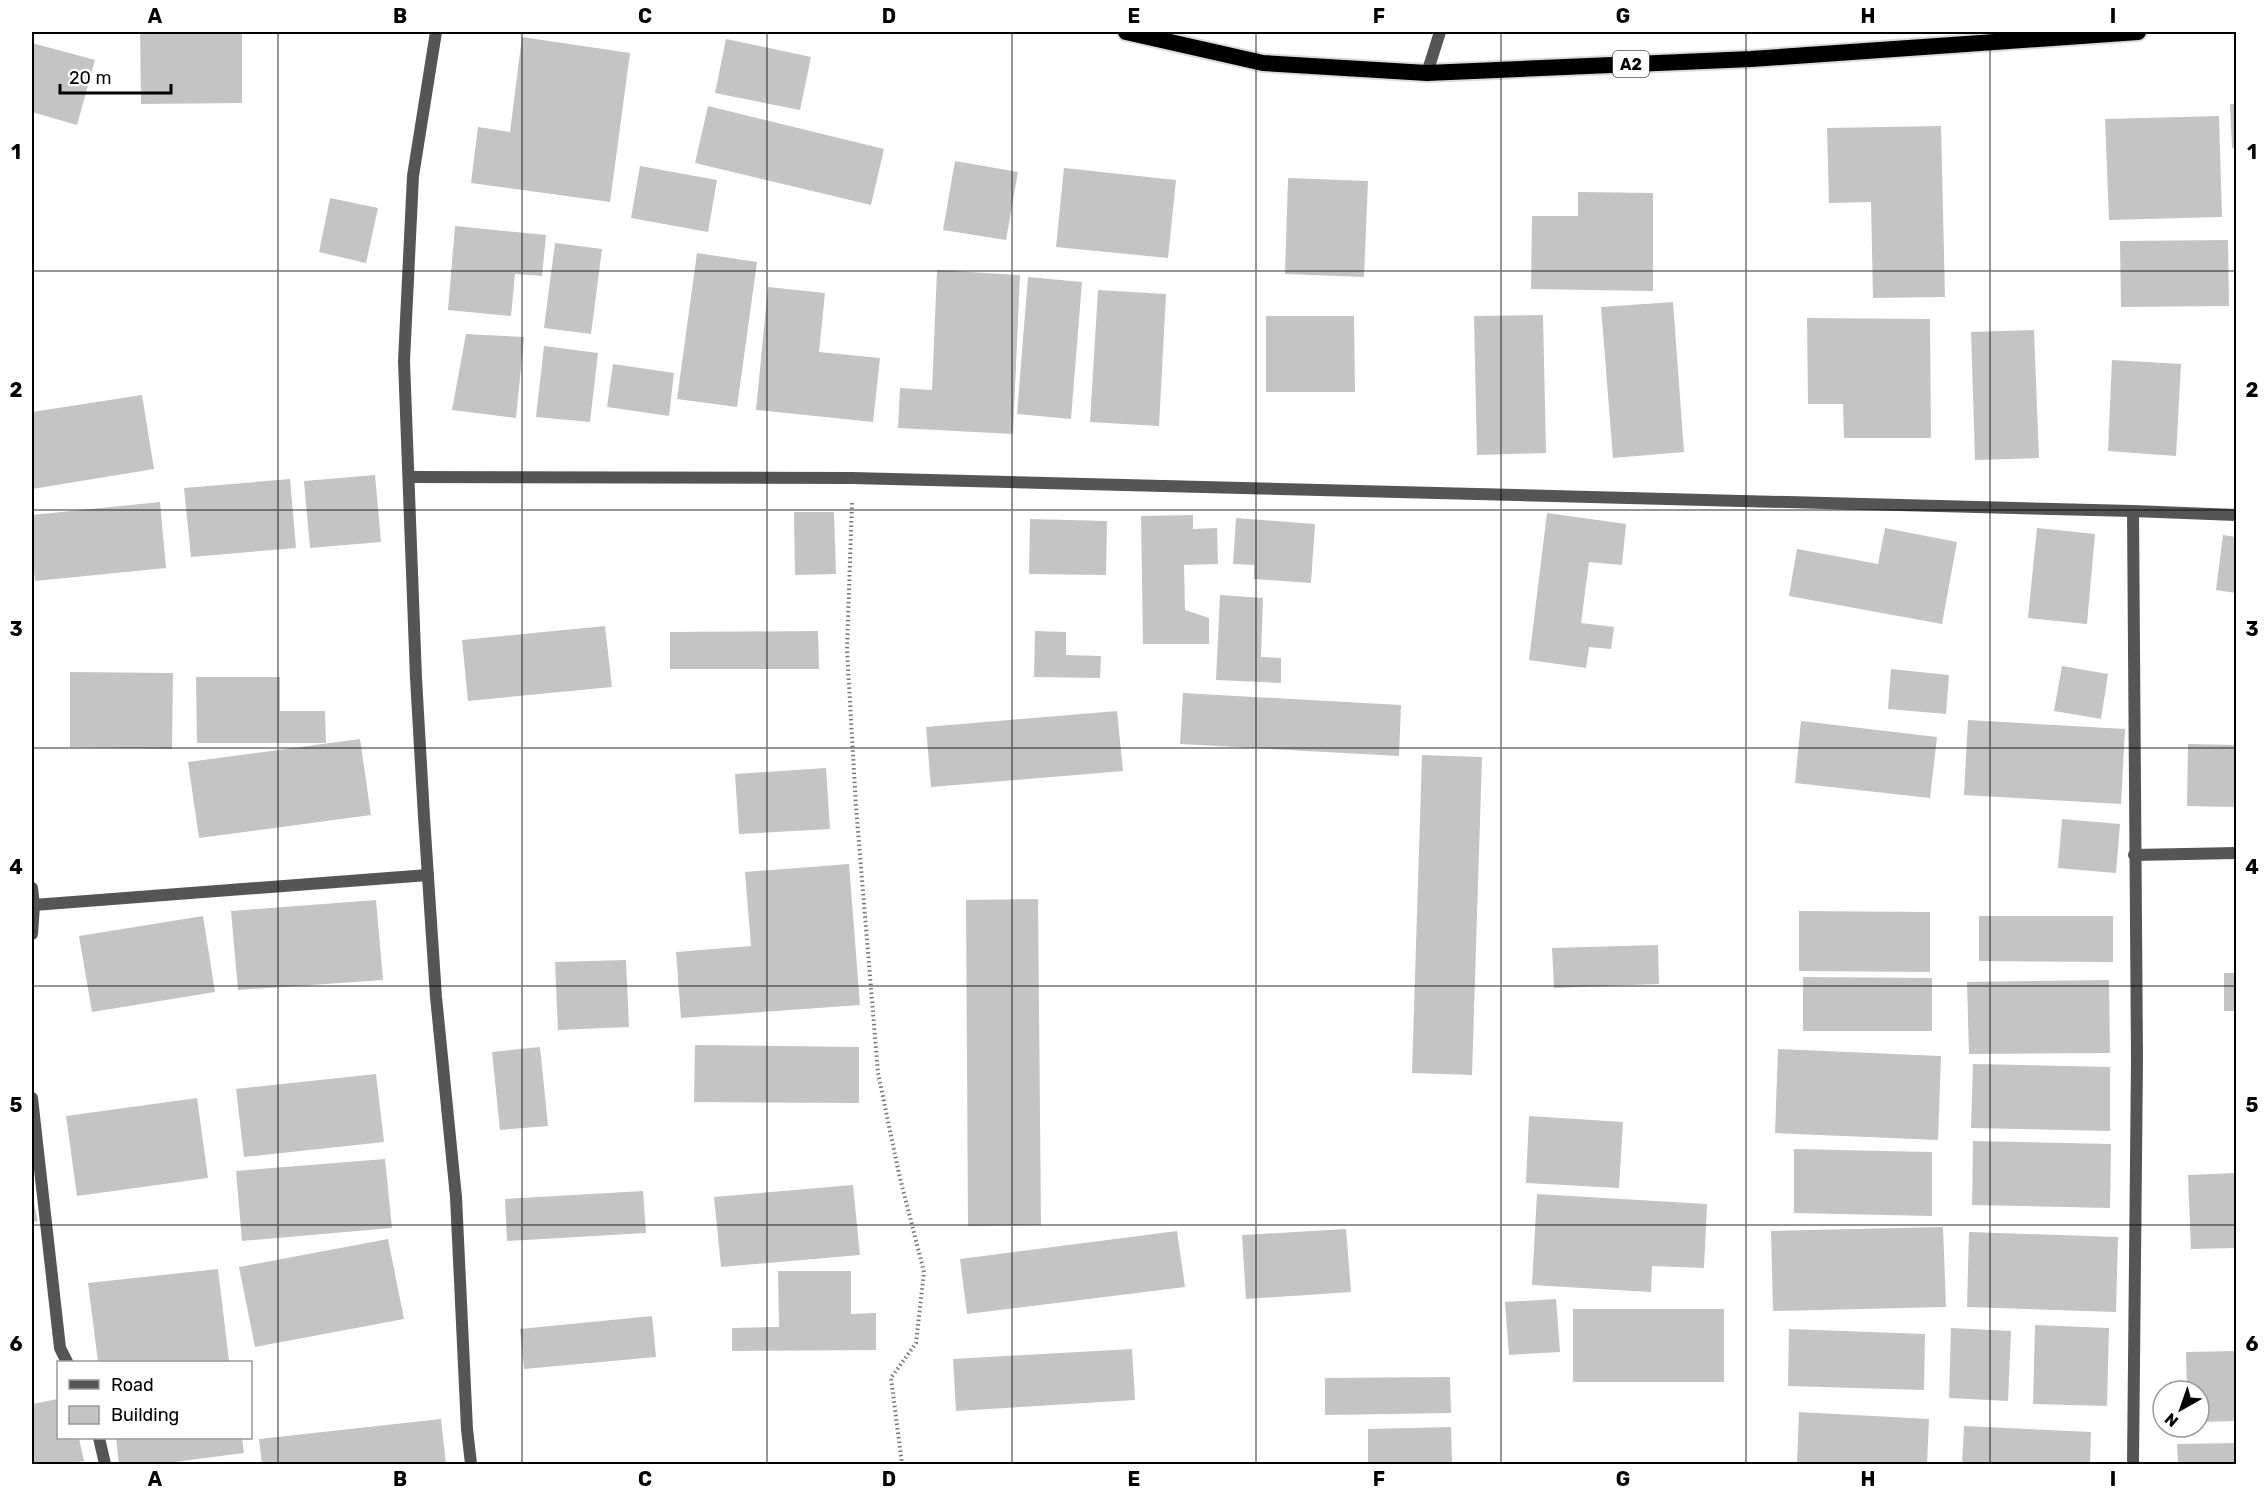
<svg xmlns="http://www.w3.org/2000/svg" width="2268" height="1496" font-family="Rubik,sans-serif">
<rect width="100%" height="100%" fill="#fff"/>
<g fill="#c4c4c4">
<path d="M 140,32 L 242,32 L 242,103 L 141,104 Z"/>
<path d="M 522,37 L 630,53 L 610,202 L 471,183 L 478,127 L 510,132 Z"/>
<path d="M 726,39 L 811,57 L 800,110 L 715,93 Z"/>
<path d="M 32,43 L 95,60 L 77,125 L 32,112 Z"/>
<path d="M 2230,104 L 2236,104 L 2236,148 L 2232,148 Z"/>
<path d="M 708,106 L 884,149 L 871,205 L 695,163 Z"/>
<path d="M 2219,116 L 2222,217 L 2109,220 L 2105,119 Z"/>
<path d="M 1941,126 L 1945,297 L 1873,298 L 1871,202 L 1829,203 L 1827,128 Z"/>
<path d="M 955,161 L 1018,172 L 1006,240 L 943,230 Z"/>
<path d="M 640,166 L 717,180 L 708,232 L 631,218 Z"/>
<path d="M 1064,168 L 1176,180 L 1168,258 L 1056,247 Z"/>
<path d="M 1288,178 L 1368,181 L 1364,277 L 1285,274 Z"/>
<path d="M 1578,192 L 1653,193 L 1653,291 L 1531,289 L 1532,216 L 1578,216 Z"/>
<path d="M 330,198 L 378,208 L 366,263 L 319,252 Z"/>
<path d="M 455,226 L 546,235 L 542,276 L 515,274 L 511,316 L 448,310 Z"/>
<path d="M 2228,240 L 2229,306 L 2121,307 L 2120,241 Z"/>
<path d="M 555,243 L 602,249 L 591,334 L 544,328 Z"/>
<path d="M 697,253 L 757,262 L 737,407 L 677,399 Z"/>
<path d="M 937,270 L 1020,275 L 1013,434 L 898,428 L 900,388 L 932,390 Z"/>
<path d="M 1028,277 L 1082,282 L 1071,419 L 1017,414 Z"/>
<path d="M 768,287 L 825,293 L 819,352 L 880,358 L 873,422 L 756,410 Z"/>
<path d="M 1098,290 L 1166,294 L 1159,426 L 1090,422 Z"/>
<path d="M 1673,302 L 1684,452 L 1613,458 L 1601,307 Z"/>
<path d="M 1543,315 L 1546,453 L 1477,455 L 1474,316 Z"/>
<path d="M 1266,316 L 1354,316 L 1355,392 L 1266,392 Z"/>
<path d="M 1807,318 L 1930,319 L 1931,438 L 1844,438 L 1843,404 L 1808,404 Z"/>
<path d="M 2034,330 L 2039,458 L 1975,460 L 1971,332 Z"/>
<path d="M 466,334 L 524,337 L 516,418 L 452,410 Z"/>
<path d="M 544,346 L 598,353 L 590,422 L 536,417 Z"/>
<path d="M 2112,360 L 2181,364 L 2176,456 L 2108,451 Z"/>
<path d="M 613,364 L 674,373 L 669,416 L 607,407 Z"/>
<path d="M 142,395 L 154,469 L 32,489 L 32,412 Z"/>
<path d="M 375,475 L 381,542 L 310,548 L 304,481 Z"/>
<path d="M 290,479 L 296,548 L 191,557 L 184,488 Z"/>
<path d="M 160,502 L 166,568 L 35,581 L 32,553 L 32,515 Z"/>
<path d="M 794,512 L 834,512 L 836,574 L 795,575 Z"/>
<path d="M 1547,513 L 1626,524 L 1622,565 L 1589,562 L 1581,623 L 1614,627 L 1611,649 L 1589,647 L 1586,668 L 1529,660 Z"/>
<path d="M 1193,515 L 1193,529 L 1217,528 L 1218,564 L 1184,565 L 1185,610 L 1209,618 L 1209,644 L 1143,644 L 1141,516 Z"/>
<path d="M 1236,518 L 1315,524 L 1311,583 L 1254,579 L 1254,565 L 1233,564 Z"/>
<path d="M 1030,519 L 1107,521 L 1106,575 L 1029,574 Z"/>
<path d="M 1885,528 L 1957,542 L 1942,624 L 1789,596 L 1797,549 L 1878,564 Z"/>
<path d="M 2037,528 L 2095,534 L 2087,624 L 2028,618 Z"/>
<path d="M 2223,535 L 2236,537 L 2236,593 L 2216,590 Z"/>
<path d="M 1220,595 L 1263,598 L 1261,657 L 1281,658 L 1281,683 L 1216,680 Z"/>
<path d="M 605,626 L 612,687 L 468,701 L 462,640 Z"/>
<path d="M 818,631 L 819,669 L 670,669 L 670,632 Z"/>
<path d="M 1035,631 L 1066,632 L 1066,655 L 1101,656 L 1100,678 L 1034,677 Z"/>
<path d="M 2062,666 L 2108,674 L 2101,719 L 2054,711 Z"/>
<path d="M 1891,669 L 1949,675 L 1946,714 L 1888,709 Z"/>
<path d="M 70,672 L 173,673 L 172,749 L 70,747 Z"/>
<path d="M 196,677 L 280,677 L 280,711 L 325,711 L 326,743 L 197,743 Z"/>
<path d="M 1183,693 L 1401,705 L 1399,756 L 1180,744 Z"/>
<path d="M 1117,711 L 1123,771 L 931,787 L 926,727 Z"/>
<path d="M 1968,720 L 2125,729 L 2121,804 L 1964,795 Z"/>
<path d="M 1801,721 L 1937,737 L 1930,798 L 1795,783 Z"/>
<path d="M 360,739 L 371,815 L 199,838 L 188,762 Z"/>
<path d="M 2188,744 L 2236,745 L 2236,807 L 2187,806 Z"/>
<path d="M 1422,755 L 1482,757 L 1472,1075 L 1412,1073 Z"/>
<path d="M 826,768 L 830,829 L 739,834 L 735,774 Z"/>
<path d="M 2062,819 L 2120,824 L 2116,873 L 2058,868 Z"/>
<path d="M 849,864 L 860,1005 L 681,1018 L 676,952 L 751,946 L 745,872 Z"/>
<path d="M 1038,899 L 1041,1225 L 968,1226 L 966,900 Z"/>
<path d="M 376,900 L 383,980 L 238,990 L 231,911 Z"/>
<path d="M 1799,911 L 1930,912 L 1930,972 L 1799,971 Z"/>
<path d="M 203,916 L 215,992 L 92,1012 L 79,936 Z"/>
<path d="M 1979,916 L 2113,916 L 2113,962 L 1979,961 Z"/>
<path d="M 1658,945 L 1659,984 L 1554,988 L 1552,948 Z"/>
<path d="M 626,960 L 629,1027 L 558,1030 L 555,962 Z"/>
<rect x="2224" y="973" width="12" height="38"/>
<path d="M 1803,977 L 1932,978 L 1932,1031 L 1803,1031 Z"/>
<path d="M 2109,980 L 2110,1053 L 1969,1054 L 1967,982 Z"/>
<path d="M 695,1045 L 859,1047 L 859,1103 L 694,1102 Z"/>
<path d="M 540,1047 L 548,1126 L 500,1130 L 492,1052 Z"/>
<path d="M 1778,1049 L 1941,1056 L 1938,1140 L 1775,1133 Z"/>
<path d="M 1973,1064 L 2110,1067 L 2110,1131 L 1971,1128 Z"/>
<path d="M 376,1074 L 384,1142 L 244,1157 L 236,1089 Z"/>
<path d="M 197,1098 L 208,1178 L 77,1196 L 66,1116 Z"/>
<path d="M 1529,1116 L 1623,1122 L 1619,1188 L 1526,1183 Z"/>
<path d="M 1973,1141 L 2111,1144 L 2110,1208 L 1972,1205 Z"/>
<path d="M 1794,1149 L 1932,1152 L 1932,1216 L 1794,1213 Z"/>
<path d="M 385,1159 L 392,1228 L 242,1241 L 236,1171 Z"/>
<path d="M 2236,1173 L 2236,1248 L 2191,1249 L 2188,1175 Z"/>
<path d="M 853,1185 L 860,1255 L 721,1267 L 714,1197 Z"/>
<path d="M 643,1191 L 646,1233 L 507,1241 L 505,1199 Z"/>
<path d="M 1537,1194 L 1707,1204 L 1704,1268 L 1652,1266 L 1651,1292 L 1532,1285 Z"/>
<path d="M 32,1195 L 38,1221 L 32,1222 Z"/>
<path d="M 1943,1227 L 1946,1307 L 1773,1311 L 1771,1231 Z"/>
<path d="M 1346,1229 L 1351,1292 L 1246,1299 L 1242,1235 Z"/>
<path d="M 1177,1231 L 1185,1287 L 967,1314 L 960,1259 Z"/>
<path d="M 1969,1232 L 2118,1237 L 2116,1312 L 1967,1307 Z"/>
<path d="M 388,1239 L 404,1319 L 255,1347 L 239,1267 Z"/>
<path d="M 218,1269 L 229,1361 L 98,1362 L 88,1283 Z"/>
<path d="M 778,1271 L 851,1271 L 851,1314 L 876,1313 L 876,1350 L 732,1351 L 732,1328 L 779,1327 Z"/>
<path d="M 1556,1299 L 1560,1352 L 1509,1355 L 1505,1302 Z"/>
<rect x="1573" y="1309" width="151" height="73"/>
<path d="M 652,1316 L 656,1357 L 524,1369 L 520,1329 Z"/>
<path d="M 2035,1325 L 2109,1328 L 2107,1406 L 2033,1404 Z"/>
<path d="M 1951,1328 L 2011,1331 L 2008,1401 L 1949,1398 Z"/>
<path d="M 1789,1329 L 1925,1334 L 1924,1390 L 1788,1386 Z"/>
<path d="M 1132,1349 L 1135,1400 L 956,1411 L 953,1359 Z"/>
<path d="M 2236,1351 L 2236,1421 L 2199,1422 L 2199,1391 L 2187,1391 L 2186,1352 Z"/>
<path d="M 1450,1377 L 1451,1413 L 1325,1415 L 1325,1378 Z"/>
<path d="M 58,1399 L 58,1438 L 79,1438 L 84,1461 L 66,1464 L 32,1464 L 32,1404 Z"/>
<path d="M 1799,1412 L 1929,1419 L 1927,1464 L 1797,1464 Z"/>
<path d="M 441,1419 L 446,1464 L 262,1464 L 259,1439 Z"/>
<path d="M 1964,1426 L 2091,1432 L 2090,1464 L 1962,1464 Z"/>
<path d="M 1451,1427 L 1452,1462 L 1368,1464 L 1368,1429 Z"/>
<path d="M 116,1438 L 242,1438 L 244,1453 L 159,1464 L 119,1464 Z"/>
<path d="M 2236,1443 L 2236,1464 L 2178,1464 L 2177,1444 Z"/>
</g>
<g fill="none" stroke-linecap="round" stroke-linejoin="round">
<g stroke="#dbdbdb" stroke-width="20">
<path id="trunk" d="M 1126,32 L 1263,63 L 1427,73 L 1751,59 L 2138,32"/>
</g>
<path stroke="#777" stroke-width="4" stroke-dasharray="1.5 3" stroke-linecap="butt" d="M 852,503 L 847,649 L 856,807 L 878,1073 L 899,1174 L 924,1272 L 916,1343 L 891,1378 L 902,1464"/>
<g stroke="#555" stroke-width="12">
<path d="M 436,32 L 413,176 L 404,361 L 416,678 L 424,817 L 436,997 L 456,1197 L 467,1429 L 471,1464"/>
<path d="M 1427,73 L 1440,32"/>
<path d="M 409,477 L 852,478 L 2133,511"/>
<path d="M 2134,855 L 2236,853"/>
<path d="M 32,888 L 34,905 L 428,875"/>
<path d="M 32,934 L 34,905"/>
<path d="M 32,1098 L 60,1348 L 67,1362"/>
<path d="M 99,1438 L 105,1464"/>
<path d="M 2133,1464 L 2137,1059 L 2133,511 L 2236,515"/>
</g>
<use href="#trunk" stroke="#000" stroke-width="16"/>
</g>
<path fill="none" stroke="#000" stroke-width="1.5" stroke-opacity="0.55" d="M 278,32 L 278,1464M 522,32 L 522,1464M 767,32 L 767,1464M 1012,32 L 1012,1464M 1256,32 L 1256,1464M 1501,32 L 1501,1464M 1746,32 L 1746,1464M 1990,32 L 1990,1464M 32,271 L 2236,271M 32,510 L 2236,510M 32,748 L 2236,748M 32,986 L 2236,986M 32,1225 L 2236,1225"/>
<g text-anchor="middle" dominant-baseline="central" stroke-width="4.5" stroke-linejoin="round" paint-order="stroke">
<rect fill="#fff" stroke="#4c4c4c" stroke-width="1.5" x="1613" y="51" width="36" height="26" rx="4.5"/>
<g font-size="16" font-weight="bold" fill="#000">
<text x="1631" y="64">A2</text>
</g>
</g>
<rect width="2268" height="1496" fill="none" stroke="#ffffff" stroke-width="66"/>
<rect x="57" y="1361" width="195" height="78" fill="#ffffff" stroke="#999999" stroke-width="1.5"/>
<rect x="69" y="1380" width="30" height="9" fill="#555555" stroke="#999999" stroke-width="1.5"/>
<text x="111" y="1391" font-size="18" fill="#000000">Road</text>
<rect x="69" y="1406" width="30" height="18" fill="#c4c4c4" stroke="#999999" stroke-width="1.5"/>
<text x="111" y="1421" font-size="18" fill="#000000">Building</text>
<g transform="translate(2181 1409) rotate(220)"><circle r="28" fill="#ffffff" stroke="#999999" stroke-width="1.5"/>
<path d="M0-4.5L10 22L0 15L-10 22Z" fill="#000000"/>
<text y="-9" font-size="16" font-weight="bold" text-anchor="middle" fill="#000000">N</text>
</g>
<path d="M60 84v9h111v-9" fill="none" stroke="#000000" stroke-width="3"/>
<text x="69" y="84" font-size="18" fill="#000000" stroke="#ffffff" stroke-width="4.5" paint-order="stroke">20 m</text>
<rect x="33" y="33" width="2202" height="1430" fill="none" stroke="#000" stroke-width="2"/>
<g font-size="20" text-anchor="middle" font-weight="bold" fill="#000">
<text x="155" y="23">A</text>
<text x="400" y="23">B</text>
<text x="645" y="23">C</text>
<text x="889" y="23">D</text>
<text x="1134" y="23">E</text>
<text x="1379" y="23">F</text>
<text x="1623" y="23">G</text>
<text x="1868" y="23">H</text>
<text x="2113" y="23">I</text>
<text x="16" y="159">1</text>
<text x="2252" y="159">1</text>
<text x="16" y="397">2</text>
<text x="2252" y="397">2</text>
<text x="16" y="636">3</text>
<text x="2252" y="636">3</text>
<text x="16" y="874">4</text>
<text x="2252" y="874">4</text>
<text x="16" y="1112">5</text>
<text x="2252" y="1112">5</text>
<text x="16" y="1351">6</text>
<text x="2252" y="1351">6</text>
<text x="155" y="1486">A</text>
<text x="400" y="1486">B</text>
<text x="645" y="1486">C</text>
<text x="889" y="1486">D</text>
<text x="1134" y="1486">E</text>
<text x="1379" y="1486">F</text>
<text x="1623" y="1486">G</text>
<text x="1868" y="1486">H</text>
<text x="2113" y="1486">I</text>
</g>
</svg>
